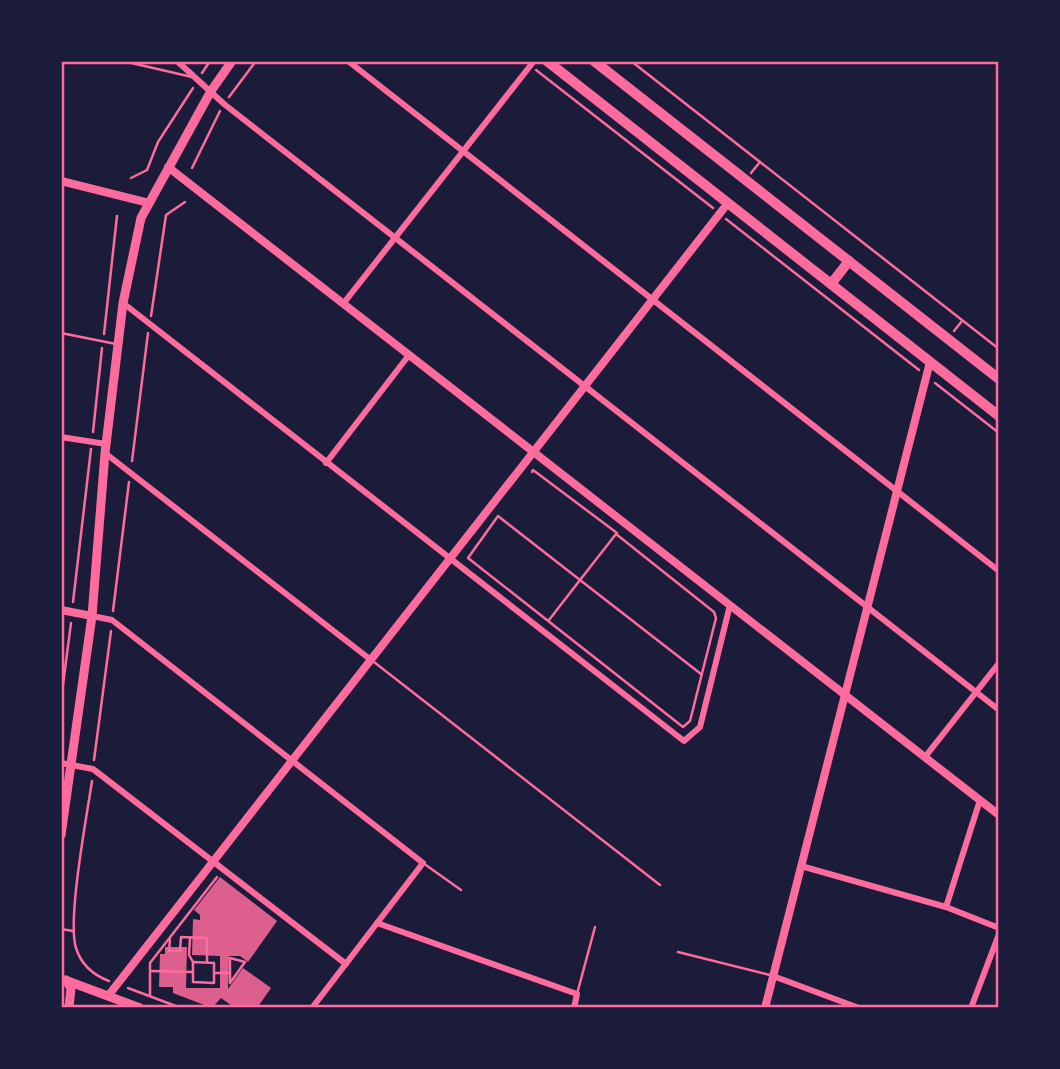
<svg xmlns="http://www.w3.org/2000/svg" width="1060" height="1069" font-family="'Nunito Sans',sans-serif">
<rect width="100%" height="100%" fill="#1b1b3a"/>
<path fill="#dd5f8e" d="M 220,877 L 277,921 L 248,962 L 240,956 L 229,956 L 228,989 L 243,968 L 271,988 L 257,1008 L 235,1008 L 221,998 L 212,1008 L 173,993 L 173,987 L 159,987 L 160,954 L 165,954 L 165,947 L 187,947 L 186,988 L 220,988 L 220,956 L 192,955 L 193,919 L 200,920 L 200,915 L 194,910 Z"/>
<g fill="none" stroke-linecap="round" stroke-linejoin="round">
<g stroke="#ff6b9d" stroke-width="2.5">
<path d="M 631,61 L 999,349"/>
<path d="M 536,70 L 713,208"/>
<path d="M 202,73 L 210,61"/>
<path d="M 229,97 L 256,61"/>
<path d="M 192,168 L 220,111"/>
<path d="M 751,173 L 760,162"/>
<path d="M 131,178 L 147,170 L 158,142 L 193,88"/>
<path d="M 726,219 L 919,370"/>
<path d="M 151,316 L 166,215 L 185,202"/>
<path d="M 954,331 L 962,321"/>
<path d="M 104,334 L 117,216"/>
<path d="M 935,383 L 999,433"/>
<path d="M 93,432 L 102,348"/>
<path d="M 132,461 L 148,333"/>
<path d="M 532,472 L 533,470 L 617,533"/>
<path d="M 498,516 L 580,580 L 616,534 L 714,612 L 716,618 L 690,721 L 683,727 L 468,558 Z"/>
<path d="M 73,602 L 91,449"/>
<path d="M 113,611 L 129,482"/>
<path d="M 549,620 L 580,580 L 701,674"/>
<path d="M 61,700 L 71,623"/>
<path d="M 94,760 L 111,631"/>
<path d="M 92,781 C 87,815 67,920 76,948 C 81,964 93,975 109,981"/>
<path d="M 61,929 L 73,931"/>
<path d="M 190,938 L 189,955 L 193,962"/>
<path d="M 170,939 L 169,951 L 180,951 L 181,937 L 207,938 L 207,962"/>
<path d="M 230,958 L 245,962 L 230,983 Z"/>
<path d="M 193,962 L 214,963 L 214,983 L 193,982 Z"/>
<path d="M 151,971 L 193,972"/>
<path d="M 214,973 L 230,973"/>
<path d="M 128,988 L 181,1008"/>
<path d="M 150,995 L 150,963 L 217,877"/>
</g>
<g stroke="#ff6b9d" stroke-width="2.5">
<path d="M 123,61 L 192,77"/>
<path d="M 61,333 L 116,344"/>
<path d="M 374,662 L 660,885"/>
<path d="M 423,863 L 461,890"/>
<path d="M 678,952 L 770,975"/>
<path d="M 577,994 L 595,927"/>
</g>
<g stroke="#ff6b9d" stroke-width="6">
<path d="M 177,61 L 224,104 L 999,710"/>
<path d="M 348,61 L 999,571"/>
<path d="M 123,303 L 684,741 L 700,727 L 730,605"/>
<path d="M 343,304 L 534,61"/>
<path d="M 61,437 L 106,444"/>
<path d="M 105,453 L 371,660"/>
<path d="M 326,463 L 409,355"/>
<path d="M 92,616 L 112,620 L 423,863 L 312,1008"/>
<path d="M 925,757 L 999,663"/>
<path d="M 61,763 L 93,769 L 346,964"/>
<path d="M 801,866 L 946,907 L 999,928"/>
<path d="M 946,907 L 980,800"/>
<path d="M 377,923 L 577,994 L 574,1008"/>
<path d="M 773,976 L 859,1008"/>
<path d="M 971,1008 L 999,934"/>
</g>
<g stroke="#ff6b9d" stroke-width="8">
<path d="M 168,167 L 999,815"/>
<path d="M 61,181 L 149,203"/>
<path d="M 61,610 L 92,616"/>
<path d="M 108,996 L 728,203"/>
<path d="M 765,1008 L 930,362"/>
</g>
<g stroke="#ff6b9d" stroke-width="9">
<path d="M 61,835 L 92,616 L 105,453 L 123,303 L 141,218 L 211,91 L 232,61"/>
<path d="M 65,980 L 140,1008"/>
<path d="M 66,980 L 71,988 L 69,1008"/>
</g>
<g stroke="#ff6b9d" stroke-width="10">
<path d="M 547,61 L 999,416"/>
<path d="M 594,61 L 999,379"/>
<path d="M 831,284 L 849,261"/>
</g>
</g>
<rect width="1060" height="1069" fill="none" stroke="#1b1b3a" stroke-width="126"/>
<rect x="63" y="63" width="934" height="943" fill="none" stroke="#ff6b9d" stroke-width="2.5"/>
</svg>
